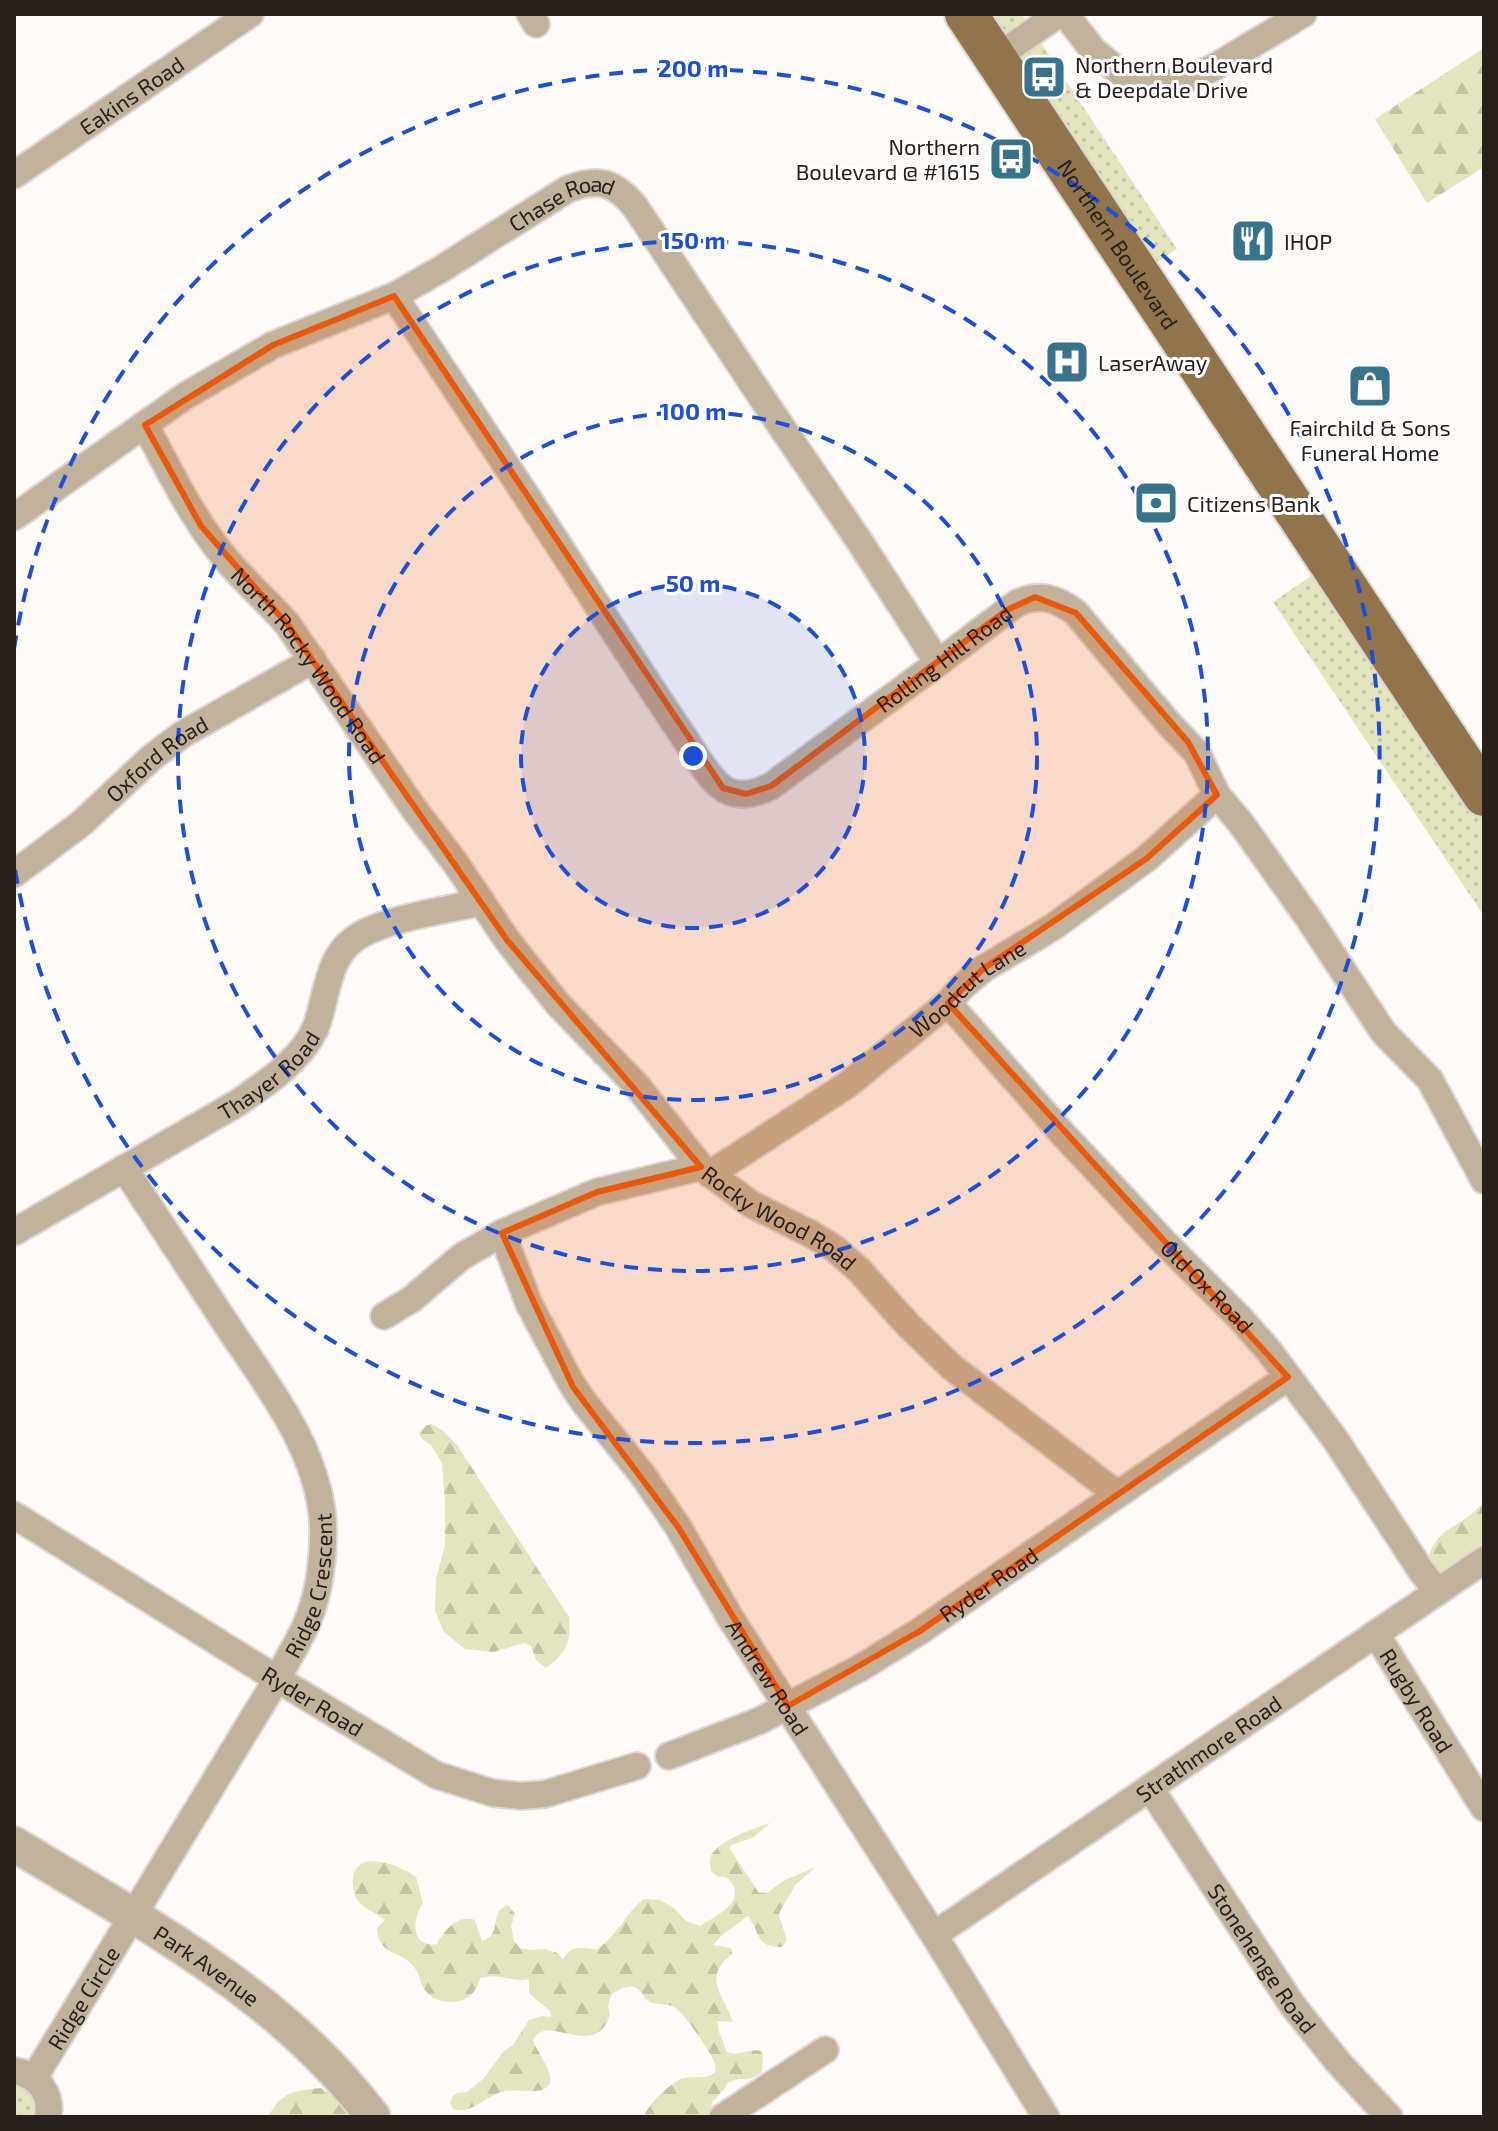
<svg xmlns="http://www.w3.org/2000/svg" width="1498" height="2131" font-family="'Exo 2',sans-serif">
<defs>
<pattern id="grass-dots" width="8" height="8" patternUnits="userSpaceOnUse" patternTransform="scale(2)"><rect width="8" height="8" fill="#e2e5bd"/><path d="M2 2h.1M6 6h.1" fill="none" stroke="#c2c4a2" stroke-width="1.8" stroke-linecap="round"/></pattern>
<pattern id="forest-firs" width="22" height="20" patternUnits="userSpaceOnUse" patternTransform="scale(2)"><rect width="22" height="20" fill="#e2e5bd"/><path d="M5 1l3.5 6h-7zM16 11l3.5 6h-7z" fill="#c2c4a2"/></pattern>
</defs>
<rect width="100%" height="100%" fill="#fefaf8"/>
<g fill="url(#grass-dots)">
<path d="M 966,14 L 1022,14 L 1177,249 L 1139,274 Z"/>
<path d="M 1330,563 L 1484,795 L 1484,916 L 1273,602 Z"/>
<path d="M 14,2071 L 48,2117 L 14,2117 Z"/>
</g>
<g fill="url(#forest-firs)">
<path d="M 1484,48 L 1484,167 L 1427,203 L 1375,119 Z"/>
<path d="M 431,1424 L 442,1430 L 457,1445 L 569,1617 C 571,1644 567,1652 546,1668 L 536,1660 L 531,1646 L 524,1643 L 494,1652 L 465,1649 L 444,1632 L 435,1611 L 436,1578 L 445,1546 L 445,1504 L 442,1463 L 431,1445 L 422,1439 L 419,1433 L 425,1426 Z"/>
<path d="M 1484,1502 L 1484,1549 L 1450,1574 L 1439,1574 L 1428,1558 C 1439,1529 1448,1532 1469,1516 C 1474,1512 1479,1507 1484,1502 Z"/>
<path d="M 770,1823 L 754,1837 L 731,1845 L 730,1849 L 759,1893 L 768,1892 L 783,1881 L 816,1867 L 796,1884 L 780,1911 L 779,1916 L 787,1940 L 782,1947 C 756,1948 761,1934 748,1916 L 721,1936 L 713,1945 L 731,1948 L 732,1954 C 702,1978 722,1993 733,2022 L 717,2021 L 719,2032 L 727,2052 C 740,2057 748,2048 761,2051 L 763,2057 L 762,2072 C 746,2084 745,2076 732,2081 C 725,2083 728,2085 723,2090 C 712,2104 711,2096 712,2117 L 644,2117 C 647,2105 672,2081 684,2078 C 695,2076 706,2079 715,2073 C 716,2067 716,2066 714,2061 C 709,2050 686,2016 677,2009 C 670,2003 660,2005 652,2003 C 644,2000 645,1995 639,1990 C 631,1982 618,1990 611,1995 L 608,2006 L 610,2015 C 608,2019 607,2024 604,2027 C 583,2052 546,2014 533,2040 C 536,2051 557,2075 548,2086 C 541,2095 515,2089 505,2091 C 486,2095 473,2115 453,2109 L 450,2103 L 453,2096 L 457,2093 L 467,2092 L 483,2079 L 504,2051 L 513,2045 L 529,2020 L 542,2016 L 551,2017 L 550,2011 L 529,1993 L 529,1979 C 512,1983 498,1972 480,1978 C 478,1985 476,1990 471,1995 C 459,2005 435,2005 425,1990 C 420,1983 420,1974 414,1967 C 401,1950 378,1956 377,1928 L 385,1920 C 377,1914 366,1909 359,1902 C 354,1897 354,1891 353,1884 C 351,1846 399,1864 416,1877 L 423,1903 C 412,1918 410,1949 437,1944 C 444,1930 458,1914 475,1920 L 482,1941 C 504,1934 487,1912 508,1905 L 515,1914 L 511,1926 L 514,1941 L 520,1948 L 531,1950 L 545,1949 L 557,1953 L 563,1959 C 572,1945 581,1947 596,1950 C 620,1934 624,1914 644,1899 L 660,1900 L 674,1908 L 686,1921 L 700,1926 C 713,1918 743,1904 733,1885 C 729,1878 726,1876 718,1877 L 712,1872 C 711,1868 709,1863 710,1859 C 713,1842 755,1828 770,1823 Z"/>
<path d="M 321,2088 L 340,2100 L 355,2117 L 268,2117 C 282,2091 293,2091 321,2088 Z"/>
</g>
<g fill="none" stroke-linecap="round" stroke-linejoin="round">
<g stroke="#dcd7d5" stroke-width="30">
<g id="minor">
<path d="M 530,14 L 536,24"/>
<path d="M 1065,14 L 1093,50 L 1122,74 L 1154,84 L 1180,82 L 1213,68 L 1303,14"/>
<path d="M 995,58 L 1059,14"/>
<path id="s1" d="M 14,175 L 250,14"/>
<path id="s2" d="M 394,296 C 468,407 542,518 614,631 C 637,666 660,702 684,737 C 695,753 705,773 720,786 C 735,799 755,794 771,786 L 938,663 L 1017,603 C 1040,593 1057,598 1076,613 L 1170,725 L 1197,753 L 1217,795 L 1240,822 L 1309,919 L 1384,1033 L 1430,1080 L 1484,1180"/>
<path id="s3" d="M 145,425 C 168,468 190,514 221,553 C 241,579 267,600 288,625 L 414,809 L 454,861 L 507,940 L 557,1003 L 638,1087 L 701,1167 L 751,1204 L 811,1234 L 834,1248 L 859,1270 L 909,1326 L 953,1368 L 1117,1494"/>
<path id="s4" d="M 14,517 L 185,396 L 273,345 L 394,296 L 438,271 L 568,189 C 599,177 615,182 636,208 L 770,410 L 858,539 L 938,663"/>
<path id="s5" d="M 14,874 L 83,822 L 151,758 L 183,734 L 313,660"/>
<path id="s6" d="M 948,1003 L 1062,1133 L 1165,1243 L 1241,1319 L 1269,1351 L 1335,1439 L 1420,1569 L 1437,1592"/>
<path id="s7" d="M 710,1174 L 847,1085 L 948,1003 L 963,986 L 983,969 L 1053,927 L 1146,859 L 1217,795"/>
<path id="s8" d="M 14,1232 L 236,1104 C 264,1085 301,1060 315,1029 C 327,1000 326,960 353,940 C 380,919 447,910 482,902"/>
<path id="s9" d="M 502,1233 L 529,1304 L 570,1381 L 583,1401 L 642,1474 L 678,1527 L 731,1619 L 934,1935 L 1046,2117"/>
<path d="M 384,1316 L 412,1299 L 461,1257 L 502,1233 L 597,1192 L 701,1167"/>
<path id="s10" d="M 14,1515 L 277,1679 L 436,1775 L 493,1793 L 521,1796 L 545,1794 L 637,1766"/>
<path id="s11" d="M 1376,1634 L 1484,1808"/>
<path id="s12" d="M 669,1756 L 759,1721 L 862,1667 L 920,1631 L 1288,1377"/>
<path id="s13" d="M 1150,1788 L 1293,2006 L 1338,2062 L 1389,2117"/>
<path id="s14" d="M 934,1935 L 1484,1560"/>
<path d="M 14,2071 C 38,2074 52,2094 48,2117"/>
<path id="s15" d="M 34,2078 L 277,1679 C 287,1660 300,1640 308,1620 C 320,1591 324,1554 323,1523 C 318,1447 265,1383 225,1322 C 191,1271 158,1219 124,1168"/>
<path d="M 723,2117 L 825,2050"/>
</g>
</g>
<g stroke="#dcd7d5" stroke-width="38">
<g id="tertiary">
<path id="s16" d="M 14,1844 C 142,1922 281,1994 373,2117"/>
</g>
</g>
<g stroke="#dcd7d5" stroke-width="46">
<g id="primary">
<path id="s17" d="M 966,14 L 1484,795"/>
</g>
</g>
<use href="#minor" stroke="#c2b29c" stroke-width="26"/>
<use href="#tertiary" stroke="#c2b29c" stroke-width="34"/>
<use href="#primary" stroke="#91744b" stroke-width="42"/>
</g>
<path fill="#e8590c" fill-opacity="0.2" stroke="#e8590c" stroke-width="6" stroke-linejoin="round" d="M 394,296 L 723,788 L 746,794 L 771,786 L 1007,610 L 1035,597 L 1076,613 L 1188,742 L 1217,795 L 1146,859 L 983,969 L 948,1003 L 1288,1377 L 920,1631 L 788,1706 L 678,1527 L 573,1387 L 502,1233 L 597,1192 L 701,1167 L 507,940 L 288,625 L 201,526 L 145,425 L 273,345 Z"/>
<circle cx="693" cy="756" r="172" fill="#1d4ed8" fill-opacity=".12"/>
<g fill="none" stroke="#1d4ed8" stroke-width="4" stroke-dasharray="14 10">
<circle cx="693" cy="756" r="172"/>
<circle cx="693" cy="756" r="344"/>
<circle cx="693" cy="756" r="515"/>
<path d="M14 649A687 687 0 1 1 14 863"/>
</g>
<defs>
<g id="bus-square" transform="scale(2.3)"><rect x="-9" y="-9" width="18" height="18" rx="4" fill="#37738b" stroke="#fff"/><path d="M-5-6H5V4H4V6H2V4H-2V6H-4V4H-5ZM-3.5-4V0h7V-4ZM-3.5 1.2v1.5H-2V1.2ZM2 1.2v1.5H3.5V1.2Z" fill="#fff"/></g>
<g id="restaurant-square" transform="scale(2.3)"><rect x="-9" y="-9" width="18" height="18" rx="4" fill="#37738b" stroke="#fff"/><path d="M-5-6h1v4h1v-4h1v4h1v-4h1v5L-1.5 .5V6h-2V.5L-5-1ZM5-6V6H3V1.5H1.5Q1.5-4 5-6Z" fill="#fff"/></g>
<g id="hospital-square" transform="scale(2.3)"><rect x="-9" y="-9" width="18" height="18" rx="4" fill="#37738b" stroke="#fff"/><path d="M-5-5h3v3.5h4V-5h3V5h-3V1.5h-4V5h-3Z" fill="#fff"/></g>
<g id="shop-square" transform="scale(2.3)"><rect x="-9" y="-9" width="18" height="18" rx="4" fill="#37738b" stroke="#fff"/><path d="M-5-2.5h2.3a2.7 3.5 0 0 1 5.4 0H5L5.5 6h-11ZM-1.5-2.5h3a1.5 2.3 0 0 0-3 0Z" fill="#fff"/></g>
<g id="bank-square" transform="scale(2.3)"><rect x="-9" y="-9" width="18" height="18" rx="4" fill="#37738b" stroke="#fff"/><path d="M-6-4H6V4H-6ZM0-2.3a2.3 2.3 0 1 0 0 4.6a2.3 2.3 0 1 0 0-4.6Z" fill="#fff"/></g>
</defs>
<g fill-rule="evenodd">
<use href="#bus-square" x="1044" y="77"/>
<use href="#bus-square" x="1011" y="159"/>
<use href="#restaurant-square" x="1253" y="241"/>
<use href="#hospital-square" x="1067" y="362"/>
<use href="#shop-square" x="1370" y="386"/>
<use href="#bank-square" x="1156" y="503"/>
</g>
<g text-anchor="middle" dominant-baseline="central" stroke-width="6" stroke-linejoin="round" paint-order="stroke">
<g font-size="22" fill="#27201d" stroke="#fff" text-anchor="start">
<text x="1075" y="64">Northern Boulevard<tspan x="1075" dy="25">&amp; Deepdale Drive</tspan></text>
<text x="980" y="146" text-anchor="end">Northern<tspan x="980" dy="25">Boulevard @ #1615</tspan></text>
<text x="1284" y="241">IHOP</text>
<text x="1098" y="362">LaserAway</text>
<text x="1370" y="427" text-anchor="middle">Fairchild &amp; Sons<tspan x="1370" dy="25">Funeral Home</tspan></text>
<text x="1187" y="503">Citizens Bank</text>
</g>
<g font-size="22" fill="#27201d" stroke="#fff">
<text stroke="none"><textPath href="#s1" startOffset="142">Eakins Road</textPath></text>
<text stroke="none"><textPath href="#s4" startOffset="636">Chase Road</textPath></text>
<text stroke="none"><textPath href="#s17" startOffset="276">Northern Boulevard</textPath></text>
<text stroke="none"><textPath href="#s2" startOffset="858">Rolling Hill Road</textPath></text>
<text stroke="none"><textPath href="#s3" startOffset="292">North Rocky Wood Road</textPath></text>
<text stroke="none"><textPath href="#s5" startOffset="184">Oxford Road</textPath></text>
<text stroke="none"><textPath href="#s7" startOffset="318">Woodcut Lane</textPath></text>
<text stroke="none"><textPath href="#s8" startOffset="300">Thayer Road</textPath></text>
<text stroke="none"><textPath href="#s3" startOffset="1024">Rocky Wood Road</textPath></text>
<text stroke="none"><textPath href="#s6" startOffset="384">Old Ox Road</textPath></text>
<text stroke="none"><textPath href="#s15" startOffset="568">Ridge Crescent</textPath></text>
<text stroke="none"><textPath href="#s12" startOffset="364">Ryder Road</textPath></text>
<text stroke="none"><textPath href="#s9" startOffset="520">Andrew Road</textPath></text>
<text stroke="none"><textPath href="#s10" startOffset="352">Ryder Road</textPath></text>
<text stroke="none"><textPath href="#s11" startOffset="78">Rugby Road</textPath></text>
<text stroke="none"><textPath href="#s14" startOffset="332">Strathmore Road</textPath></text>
<text stroke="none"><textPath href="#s13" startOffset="204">Stonehenge Road</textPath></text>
<text stroke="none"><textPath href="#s16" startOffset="228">Park Avenue</textPath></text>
<text stroke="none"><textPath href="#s15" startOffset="94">Ridge Circle</textPath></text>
</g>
</g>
<circle cx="693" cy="756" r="12" fill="#1d4ed8" stroke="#fff" stroke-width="4"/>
<g font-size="24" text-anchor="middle" font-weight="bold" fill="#1d4ed8" stroke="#fff" stroke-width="6" stroke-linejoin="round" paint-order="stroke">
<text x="693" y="77">200 m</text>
<text x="693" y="249">150 m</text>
<text x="693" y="420">100 m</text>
<text x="693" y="592">50 m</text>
</g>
<rect width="1498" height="2131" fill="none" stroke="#27201d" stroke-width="32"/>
</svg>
